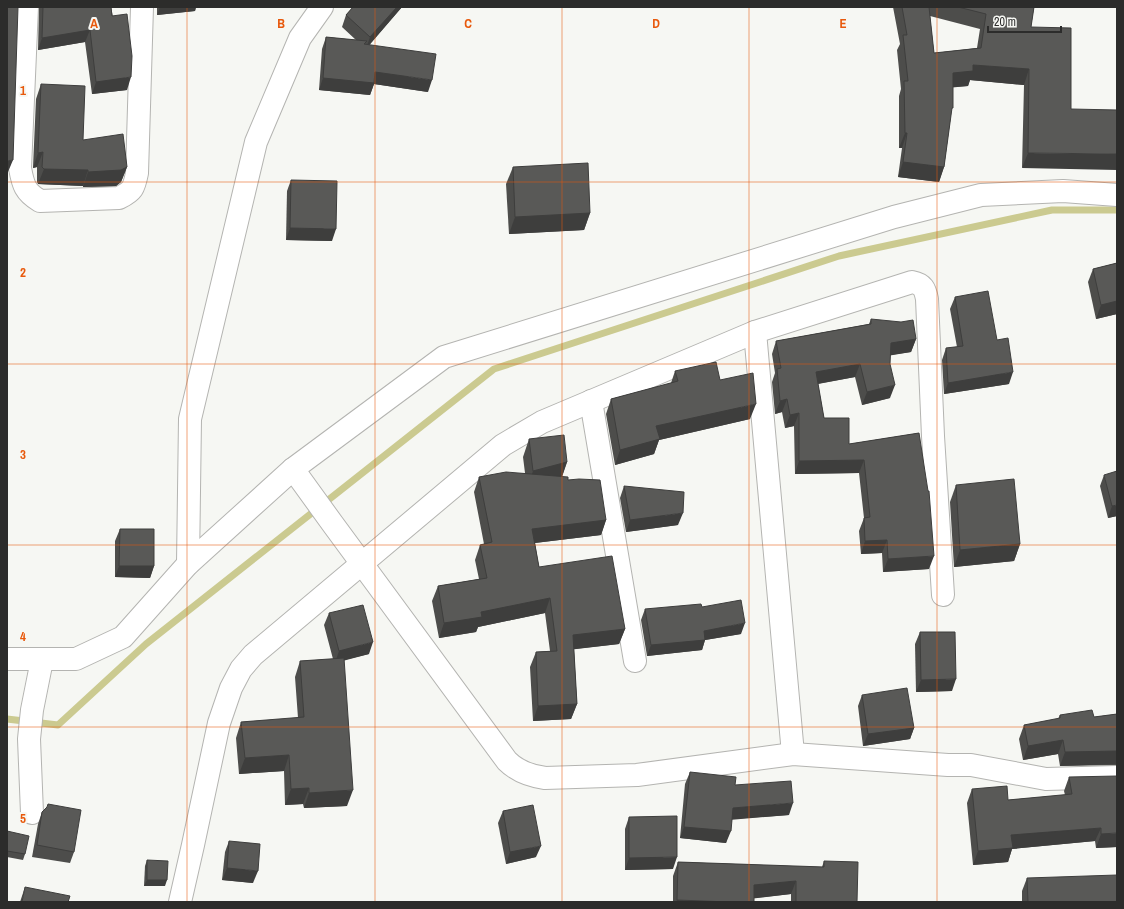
<svg xmlns="http://www.w3.org/2000/svg" width="1124" height="909" font-family="'Archivo Narrow',sans-serif">
<rect width="100%" height="100%" fill="#f6f7f3"/>
<g fill="none" stroke-linecap="round" stroke-linejoin="round">
<path stroke="#cbca90" stroke-width="7" d="M 7,719 L 58,725 L 146,644 L 494,369 L 839,256 L 1052,210 L 1117,210"/>
<g stroke="#b4b4b1" stroke-width="24">
<g id="minor">
<path d="M 27,7 L 20,168 C 23,185 25,192 40,201 L 119,198 C 133,191 134,188 137,173 L 142,7"/>
<path d="M 755,332 L 793,754"/>
<path d="M 591,401 L 635,661"/>
<path d="M 293,469 L 332,523 L 507,761 C 518,772 530,776 545,778 L 637,775 L 793,754 L 948,765 L 971,765 L 1046,779 L 1117,777"/>
<path d="M 188,564 L 190,419 L 256,142 L 300,38 L 322,7"/>
<path d="M 7,659 L 76,659 L 123,637 L 188,564 L 293,469 L 444,357 L 894,217 L 981,195 L 1063,191 L 1117,195"/>
<path d="M 32,813 L 29,739 L 32,710 L 42,660"/>
<path d="M 180,902 L 193,845 L 219,723 L 231,688 L 241,669 L 253,655 L 503,445 L 542,422 L 755,332 L 912,282 C 923,284 925,289 927,299 L 933,436 L 943,595"/>
</g>
</g>
<use href="#minor" stroke="#fff" stroke-width="22"/>
</g>
<g fill="#4d4d4b" fill-rule="evenodd">
<path d="M 39,7 L 111,7 L 127,90 L 92,94 L 85,42 L 38,50 Z"/>
<path d="M 157,7 L 196,7 L 195,11 L 157,15 Z"/>
<path d="M 353,7 L 402,7 L 369,45 L 428,92 L 374,84 L 370,95 L 319,90 L 322,49 L 326,37 L 356,40 L 342,27 L 346,15 Z"/>
<path d="M 893,7 L 1034,7 L 1031,27 L 1071,109 L 1022,168 L 1024,85 L 970,80 L 968,86 L 953,87 L 951,115 L 944,167 L 939,182 L 898,177 L 902,148 L 899,148 L 899,96 L 901,89 L 897,50 L 900,44 ZM 930,16 L 980,29 L 977,48 L 934,53 Z"/>
<path d="M 41,84 L 83,140 L 127,167 L 121,182 L 116,186 L 83,187 L 83,186 L 38,184 L 37,182 L 37,167 L 33,168 L 33,167 L 36,99 Z"/>
<path d="M 513,167 L 590,213 L 584,230 L 509,234 L 506,184 Z"/>
<path d="M 291,180 L 332,241 L 286,240 L 287,191 Z"/>
<path d="M 1117,263 L 1117,314 L 1096,319 L 1088,282 L 1093,269 Z"/>
<path d="M 955,297 L 1009,384 L 944,394 L 942,360 L 946,348 L 957,347 L 950,309 Z"/>
<path d="M 871,319 L 916,339 L 911,352 L 890,355 L 890,398 L 862,405 L 855,377 L 818,384 L 824,418 L 849,444 L 919,433 L 929,569 L 883,572 L 882,553 L 861,554 L 859,531 L 864,518 L 859,473 L 795,474 L 794,426 L 785,428 L 782,412 L 775,414 L 772,382 L 775,373 L 772,354 L 776,341 L 869,324 Z"/>
<path d="M 675,371 L 720,380 L 750,419 L 659,440 L 654,454 L 615,465 L 606,414 L 611,399 L 671,383 Z"/>
<path d="M 529,439 L 567,462 L 562,477 L 568,480 L 606,520 L 601,535 L 535,543 L 539,567 L 625,629 L 619,644 L 574,649 L 577,704 L 571,719 L 533,721 L 530,667 L 536,652 L 550,651 L 545,613 L 478,627 L 476,632 L 439,638 L 432,601 L 438,586 L 479,579 L 475,560 L 480,545 L 484,544 L 474,492 L 479,477 L 525,473 L 523,457 Z"/>
<path d="M 1104,475 L 1117,516 L 1108,518 L 1100,486 Z"/>
<path d="M 956,485 L 1020,544 L 1014,561 L 954,567 L 950,502 Z"/>
<path d="M 624,486 L 678,525 L 626,532 L 620,498 Z"/>
<path d="M 120,529 L 154,566 L 150,578 L 115,577 L 115,541 Z"/>
<path d="M 702,607 L 741,634 L 705,640 L 702,650 L 647,656 L 641,620 L 645,609 Z"/>
<path d="M 329,613 L 369,654 L 344,660 L 347,806 L 304,808 L 303,804 L 285,805 L 284,771 L 239,774 L 236,738 L 241,722 L 298,718 L 295,677 L 300,661 L 333,659 L 324,625 Z"/>
<path d="M 920,632 L 952,691 L 916,692 L 915,644 Z"/>
<path d="M 862,695 L 914,728 L 910,739 L 863,746 L 858,706 Z"/>
<path d="M 1117,714 L 1117,765 L 1060,766 L 1058,754 L 1023,760 L 1019,739 L 1024,725 L 1058,719 L 1060,715 L 1094,717 Z"/>
<path d="M 690,772 L 735,785 L 789,815 L 732,819 L 726,843 L 680,838 L 685,784 Z"/>
<path d="M 1069,777 L 1117,847 L 1096,848 L 1095,841 L 1012,849 L 1008,862 L 973,865 L 967,803 L 972,789 L 1008,800 L 1065,795 L 1064,791 Z"/>
<path d="M 503,811 L 536,857 L 506,864 L 498,823 Z"/>
<path d="M 42,812 L 74,852 L 70,863 L 32,857 L 38,824 Z"/>
<path d="M 629,817 L 673,869 L 625,870 L 625,829 Z"/>
<path d="M 7,831 L 25,854 L 23,860 L 7,857 Z"/>
<path d="M 229,841 L 253,883 L 222,880 L 225,852 Z"/>
<path d="M 147,860 L 165,886 L 144,886 L 145,866 Z"/>
<path d="M 824,861 L 857,902 L 791,902 L 791,894 L 754,898 L 754,902 L 673,902 L 673,876 L 678,862 L 822,867 Z"/>
<path d="M 1027,878 L 1117,902 L 1022,902 L 1022,891 Z"/>
<path d="M 25,887 L 22,902 L 20,902 Z"/>
</g>
<g fill="#3e3e3d">
<path d="M 160,7 L 196,7 L 195,11 L 157,15 Z"/>
<path d="M 397,7 L 402,7 L 366,49 L 370,37 Z"/>
<path d="M 90,30 L 85,42 L 38,50 L 42,38 Z"/>
<path d="M 973,65 L 1029,69 L 1024,85 L 970,80 L 968,86 L 947,88 L 953,73 Z"/>
<path d="M 375,72 L 432,80 L 428,92 L 374,84 L 370,95 L 319,90 L 323,78 Z"/>
<path d="M 131,77 L 127,90 L 92,94 L 96,82 Z"/>
<path d="M 905,133 L 907,133 L 902,148 L 899,148 Z"/>
<path d="M 43,152 L 37,167 L 33,168 L 38,153 Z"/>
<path d="M 1028,153 L 1117,154 L 1117,170 L 1022,168 Z"/>
<path d="M 13,160 L 8,172 L 7,173 L 7,161 Z"/>
<path d="M 903,162 L 944,167 L 939,182 L 898,177 Z"/>
<path d="M 127,167 L 121,182 L 116,186 L 83,187 L 88,172 Z"/>
<path d="M 44,169 L 88,170 L 83,186 L 38,184 Z"/>
<path d="M 590,213 L 584,230 L 509,234 L 515,217 Z"/>
<path d="M 290,228 L 336,229 L 332,241 L 286,240 Z"/>
<path d="M 1117,301 L 1117,314 L 1096,319 L 1101,305 Z"/>
<path d="M 916,339 L 911,352 L 887,356 L 891,343 Z"/>
<path d="M 860,364 L 855,377 L 811,385 L 816,372 Z"/>
<path d="M 1013,372 L 1009,384 L 944,394 L 948,383 Z"/>
<path d="M 895,385 L 890,398 L 862,405 L 867,392 Z"/>
<path d="M 787,399 L 782,412 L 775,414 L 780,401 Z"/>
<path d="M 756,404 L 750,419 L 659,440 L 654,454 L 615,465 L 620,450 L 656,426 Z"/>
<path d="M 799,413 L 794,426 L 785,428 L 790,415 Z"/>
<path d="M 864,460 L 859,473 L 795,474 L 799,461 Z"/>
<path d="M 567,462 L 561,479 L 527,488 L 533,471 Z"/>
<path d="M 1117,505 L 1117,516 L 1108,518 L 1112,506 Z"/>
<path d="M 683,513 L 678,525 L 626,532 L 630,520 Z"/>
<path d="M 606,520 L 601,535 L 526,544 L 532,529 Z"/>
<path d="M 887,540 L 882,553 L 861,554 L 865,541 Z"/>
<path d="M 1020,544 L 1014,561 L 954,567 L 960,550 Z"/>
<path d="M 934,556 L 929,569 L 883,572 L 888,559 Z"/>
<path d="M 119,566 L 154,566 L 150,578 L 115,577 Z"/>
<path d="M 550,598 L 545,613 L 478,627 L 476,632 L 439,638 L 444,623 L 481,612 Z"/>
<path d="M 745,623 L 741,634 L 705,640 L 702,650 L 647,656 L 651,645 L 704,631 Z"/>
<path d="M 625,629 L 619,644 L 568,650 L 573,635 Z"/>
<path d="M 373,642 L 369,654 L 335,663 L 339,651 Z"/>
<path d="M 956,679 L 952,691 L 916,692 L 921,680 Z"/>
<path d="M 577,704 L 571,719 L 533,721 L 538,706 Z"/>
<path d="M 914,728 L 910,739 L 863,746 L 868,734 Z"/>
<path d="M 1063,740 L 1058,754 L 1023,760 L 1028,746 Z"/>
<path d="M 1117,751 L 1117,764 L 1060,766 L 1065,752 Z"/>
<path d="M 289,755 L 284,771 L 239,774 L 245,758 Z"/>
<path d="M 309,788 L 303,804 L 285,805 L 291,789 Z"/>
<path d="M 353,790 L 347,806 L 304,808 L 309,793 Z"/>
<path d="M 793,803 L 789,815 L 729,820 L 733,808 Z"/>
<path d="M 684,827 L 731,831 L 726,843 L 680,838 Z"/>
<path d="M 1101,828 L 1095,841 L 1012,849 L 1008,862 L 973,865 L 978,851 L 1011,835 Z"/>
<path d="M 1117,833 L 1117,847 L 1096,848 L 1101,834 Z"/>
<path d="M 541,846 L 536,857 L 506,864 L 510,852 Z"/>
<path d="M 677,857 L 673,869 L 625,870 L 629,858 Z"/>
<path d="M 227,868 L 258,871 L 253,883 L 222,880 Z"/>
<path d="M 147,880 L 167,880 L 165,886 L 144,886 Z"/>
<path d="M 796,881 L 791,894 L 749,899 L 754,885 Z"/>
<path d="M 677,900 L 729,902 L 676,902 Z"/>
</g>
<g fill="#595957" stroke="#3e3e3d">
<path d="M 7,7 L 18,7 L 13,160 L 7,161 Z"/>
<path d="M 43,7 L 111,7 L 112,16 L 127,14 L 132,56 L 131,77 L 96,82 L 90,30 L 42,38 Z"/>
<path d="M 353,7 L 397,7 L 370,37 L 346,15 Z"/>
<path d="M 902,7 L 929,7 L 934,53 L 981,48 L 986,14 L 958,7 L 1034,7 L 1031,27 L 1071,28 L 1071,109 L 1117,110 L 1117,154 L 1028,153 L 1029,69 L 973,65 L 973,71 L 953,73 L 953,108 L 952,108 L 944,167 L 903,162 L 907,133 L 905,133 L 904,81 L 908,81 L 903,35 L 907,35 Z"/>
<path d="M 326,37 L 367,41 L 364,44 L 436,54 L 432,80 L 375,72 L 374,83 L 323,78 Z"/>
<path d="M 41,84 L 85,86 L 83,140 L 123,134 L 127,167 L 121,170 L 88,172 L 88,170 L 44,169 L 42,167 L 43,152 L 38,153 L 38,152 Z"/>
<path d="M 588,163 L 590,213 L 515,217 L 513,167 Z"/>
<path d="M 291,180 L 337,181 L 336,229 L 290,228 Z"/>
<path d="M 1117,263 L 1117,301 L 1101,305 L 1093,269 Z"/>
<path d="M 988,291 L 997,340 L 1008,338 L 1013,372 L 948,383 L 946,348 L 963,346 L 955,297 Z"/>
<path d="M 871,319 L 901,322 L 913,320 L 916,339 L 891,343 L 890,364 L 895,385 L 867,392 L 860,364 L 816,372 L 824,418 L 849,418 L 849,444 L 919,433 L 928,491 L 929,491 L 934,556 L 888,559 L 887,540 L 865,541 L 864,518 L 870,517 L 864,460 L 799,461 L 799,413 L 790,415 L 787,399 L 780,401 L 777,369 L 781,368 L 776,341 L 871,324 Z"/>
<path d="M 716,362 L 720,380 L 753,373 L 756,404 L 656,426 L 660,439 L 620,450 L 611,399 L 678,381 L 675,371 Z"/>
<path d="M 564,435 L 567,462 L 533,471 L 529,439 Z"/>
<path d="M 1117,471 L 1117,505 L 1112,506 L 1104,475 Z"/>
<path d="M 506,472 L 568,477 L 568,480 L 579,479 L 600,480 L 606,520 L 532,529 L 539,567 L 612,556 L 625,629 L 573,635 L 577,704 L 538,706 L 536,652 L 557,651 L 550,598 L 481,612 L 482,617 L 444,623 L 438,586 L 487,578 L 480,545 L 492,542 L 479,477 Z"/>
<path d="M 1014,479 L 1020,544 L 960,550 L 956,485 Z"/>
<path d="M 624,486 L 684,492 L 683,513 L 630,520 Z"/>
<path d="M 120,529 L 154,529 L 154,566 L 119,566 Z"/>
<path d="M 741,600 L 745,623 L 704,631 L 705,640 L 651,645 L 645,609 L 701,604 L 702,607 Z"/>
<path d="M 363,605 L 373,642 L 339,651 L 329,613 Z"/>
<path d="M 920,632 L 955,632 L 956,679 L 921,680 Z"/>
<path d="M 344,658 L 353,790 L 309,793 L 309,788 L 291,789 L 289,755 L 245,758 L 241,722 L 304,717 L 300,661 Z"/>
<path d="M 907,688 L 914,728 L 868,734 L 862,695 Z"/>
<path d="M 1092,710 L 1094,717 L 1117,714 L 1117,751 L 1065,752 L 1063,740 L 1028,746 L 1024,725 L 1060,718 L 1060,715 Z"/>
<path d="M 690,772 L 736,777 L 735,785 L 791,781 L 793,803 L 733,808 L 731,831 L 684,827 Z"/>
<path d="M 1117,776 L 1117,833 L 1101,834 L 1101,828 L 1011,835 L 1013,848 L 978,851 L 972,789 L 1007,786 L 1008,800 L 1072,794 L 1069,777 Z"/>
<path d="M 48,804 L 81,810 L 74,852 L 37,845 L 42,812 L 47,807 Z"/>
<path d="M 533,805 L 541,846 L 510,852 L 503,811 Z"/>
<path d="M 677,816 L 677,857 L 629,858 L 629,817 Z"/>
<path d="M 7,831 L 29,836 L 25,854 L 7,851 Z"/>
<path d="M 229,841 L 260,844 L 258,871 L 227,868 Z"/>
<path d="M 147,860 L 168,861 L 167,880 L 147,880 Z"/>
<path d="M 824,861 L 858,862 L 857,902 L 796,902 L 796,881 L 754,885 L 754,902 L 729,902 L 677,900 L 678,862 L 824,867 Z"/>
<path d="M 1117,875 L 1117,902 L 1028,902 L 1027,878 Z"/>
<path d="M 25,887 L 70,896 L 68,902 L 22,902 Z"/>
</g>
<path fill="none" stroke="#e8590c" stroke-width="1" stroke-opacity="0.55" d="M 187,7 L 187,902M 375,7 L 375,902M 562,7 L 562,902M 749,7 L 749,902M 937,7 L 937,902M 7,182 L 1117,182M 7,364 L 1117,364M 7,545 L 1117,545M 7,727 L 1117,727"/>
<g font-size="13" text-anchor="middle" font-weight="bold" fill="#e8590c" stroke="#f6f7f3" stroke-width="4" stroke-linejoin="round" paint-order="stroke">
<text x="94" y="28">A</text>
<text x="281" y="28">B</text>
<text x="468" y="28">C</text>
<text x="656" y="28">D</text>
<text x="843" y="28">E</text>
<text x="23" y="95">1</text>
<text x="23" y="277">2</text>
<text x="23" y="459">3</text>
<text x="23" y="641">4</text>
<text x="23" y="823">5</text>
</g>
<rect width="1124" height="909" fill="none" stroke="#2c2c2b" stroke-width="16"/>
<path d="M988 26v6h73v-6" fill="none" stroke="#2c2c2b" stroke-width="2"/>
<text x="994" y="26" font-size="12" fill="#2c2c2b" stroke="#f6f7f3" stroke-width="3" paint-order="stroke">20 m</text>
</svg>
